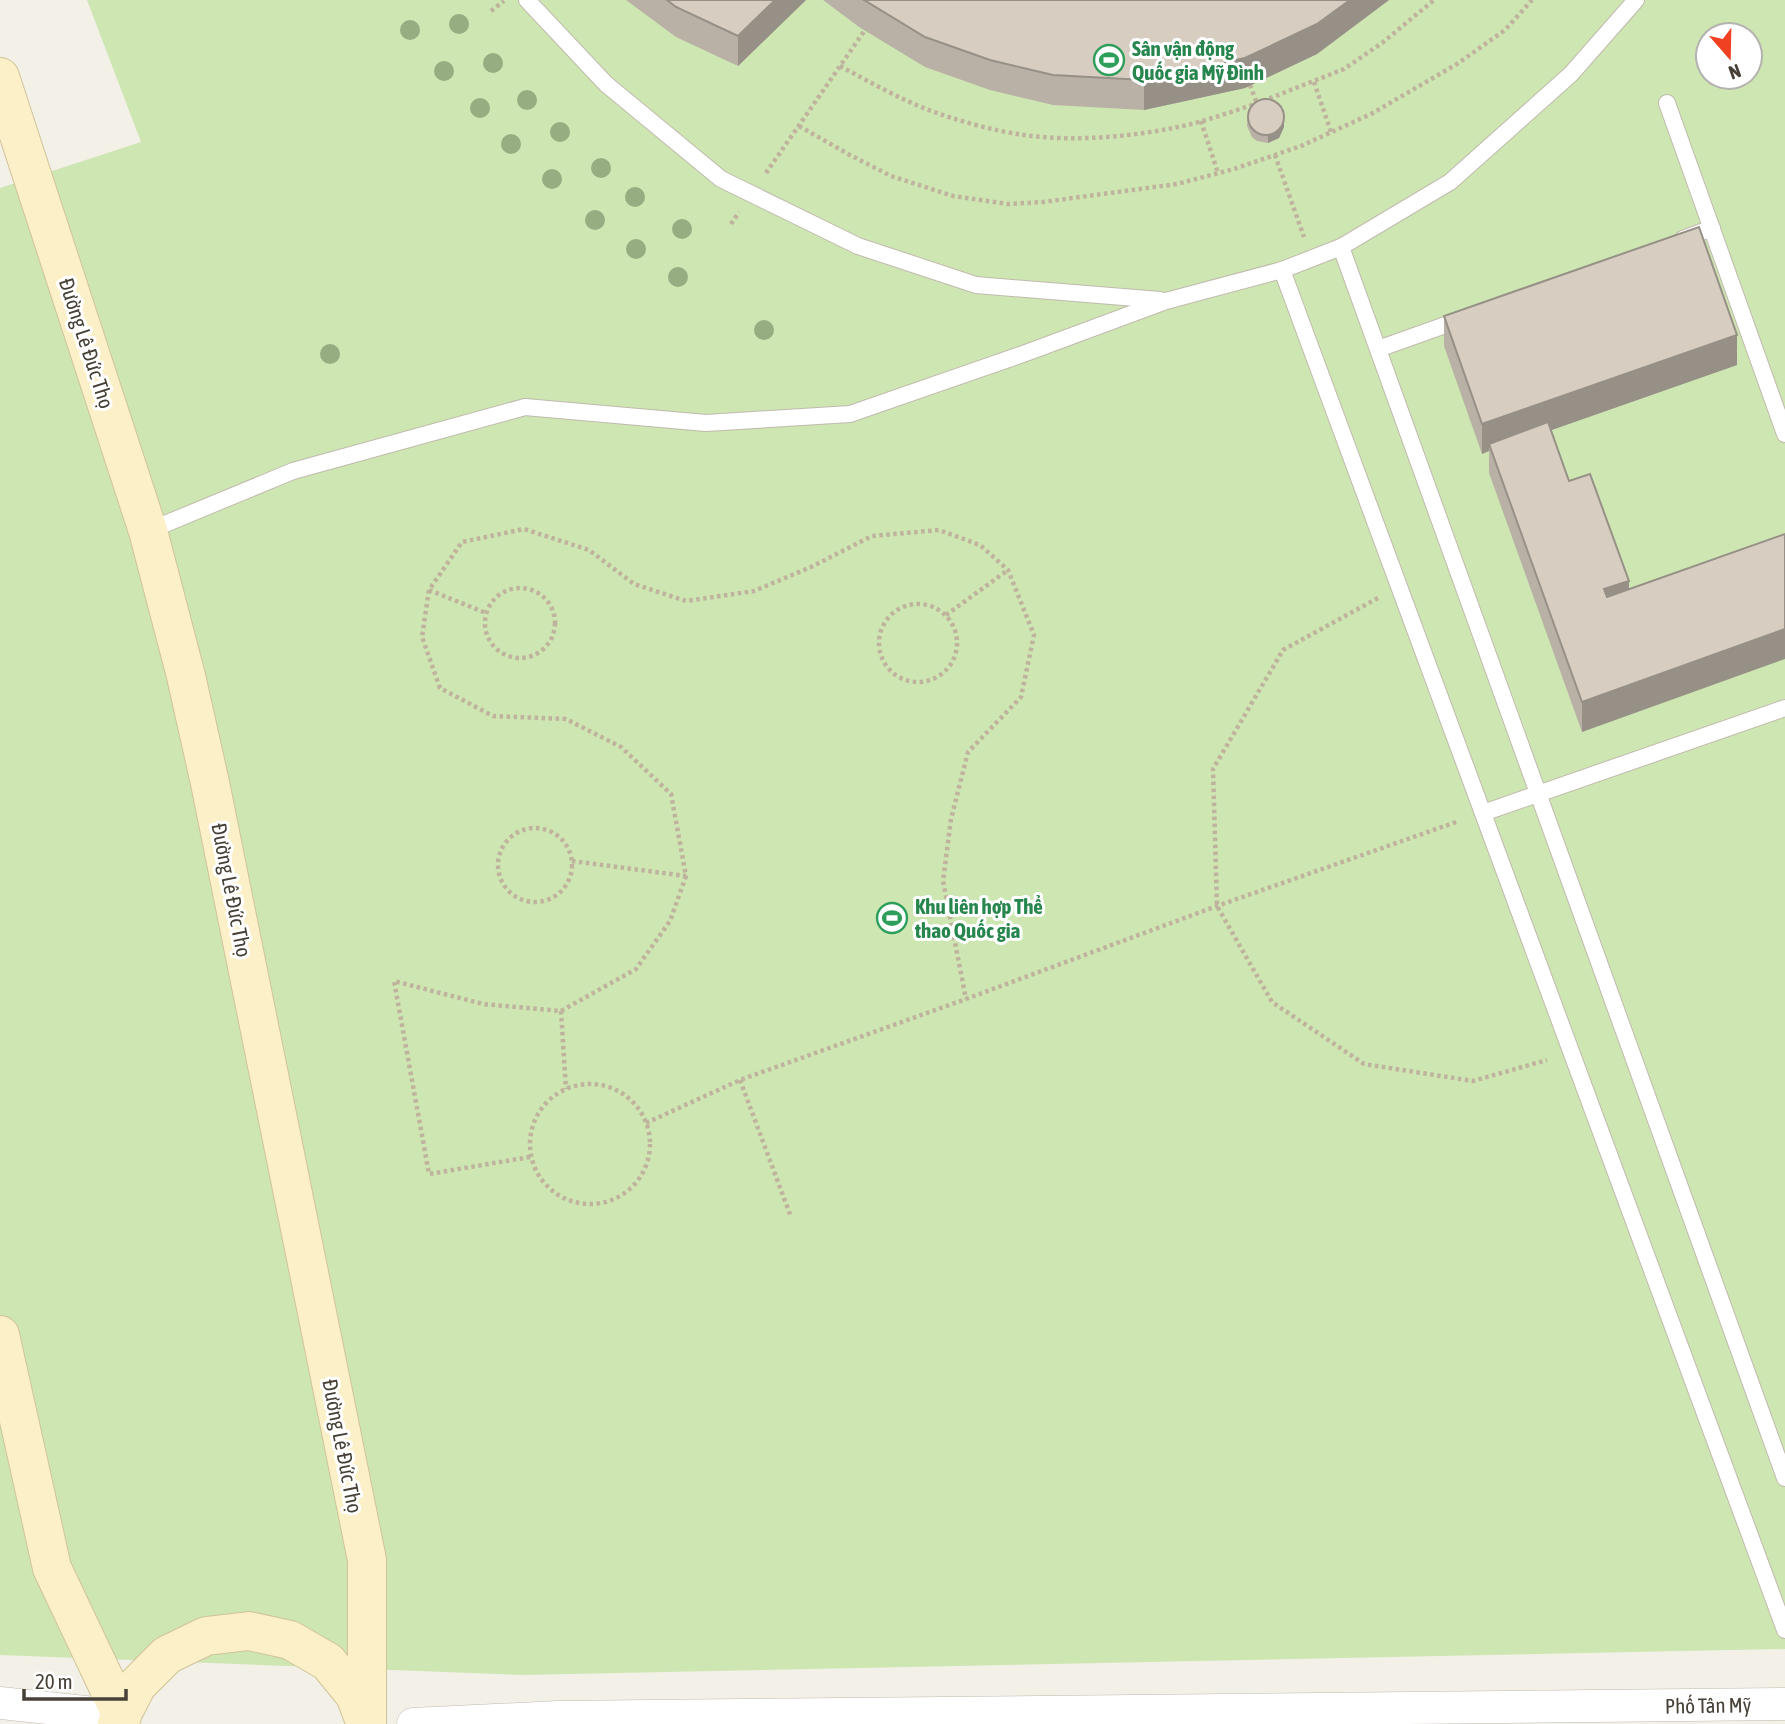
<svg xmlns="http://www.w3.org/2000/svg" width="1785" height="1724" font-family="'Asap Condensed',sans-serif">
<rect width="100%" height="100%" fill="#f3f0e8"/>
<path fill="#cee6b2" fill-rule="evenodd" d="M 87,0 L 1785,0 L 1785,1649 L 521,1675 L 0,1655 L 0,188 L 141,142 ZM 1708,35 L 1750,35 L 1750,77 L 1708,77 Z"/>
<g fill="none" stroke-linecap="round" stroke-linejoin="round">
<g stroke="#c1baae" stroke-width="18">
<g id="lane">
<path d="M 527,0 L 606,84 L 721,179 L 858,246 L 976,285 L 1160,300"/>
<path d="M 1667,103 L 1785,434"/>
<path d="M 1683,239 L 1712,228"/>
<path d="M 1341,247 L 1785,1478"/>
<path d="M 1282,270 L 1785,1630"/>
<path d="M 1378,349 L 1465,318"/>
<path d="M 148,531 L 293,471 L 525,407 L 706,423 L 850,414 L 1023,354 L 1166,301 L 1282,270 L 1341,247 L 1450,182 L 1571,74 L 1636,0"/>
<path d="M 1483,813 L 1785,708"/>
</g>
</g>
<g stroke="#c1baae" stroke-width="33">
<g id="street">
<path d="M 0,1703 L 122,1716"/>
<path d="M 413,1724 L 558,1717 L 1785,1704"/>
</g>
</g>
<g stroke="#d1c399" stroke-width="40">
<g id="secondary">
<path d="M 0,77 L 148,531 L 186,676 L 210,783 L 367,1560 L 367,1724"/>
<path d="M 0,1335 L 52,1568 L 122,1716"/>
<path d="M 117,1724 L 137,1685 L 167,1655 L 206,1636 L 249,1631 L 290,1640 L 328,1662 L 355,1695 L 365,1722"/>
</g>
</g>
<g stroke="#bfb39d" stroke-width="4.5" stroke-dasharray="3.5 3.5" stroke-linecap="butt">
<path d="M 491,11 L 504,1"/>
<path d="M 840,66 C 868,81 896,97 926,109 C 955,120 994,131 1024,135 C 1073,142 1130,137 1178,127 C 1204,122 1230,112 1255,104"/>
<path d="M 1314,82 L 1331,132"/>
<path d="M 1250,85 L 1257,104"/>
<path d="M 1263,101 L 1344,69 L 1382,43 L 1434,0"/>
<path d="M 1201,121 L 1218,173"/>
<path d="M 799,126 L 848,154 L 891,176 L 953,196 L 1008,204 L 1043,202 L 1177,184 L 1234,169 L 1301,146 L 1371,114 L 1457,64 L 1505,30 L 1532,0"/>
<path d="M 1275,155 L 1304,237"/>
<path d="M 766,173 L 865,30"/>
<path d="M 731,224 L 739,212"/>
<circle cx="520" cy="623" r="35"/>
<path d="M 429,590 L 486,613"/>
<path d="M 1378,598 L 1283,650 L 1213,769 L 1217,906 L 1272,1002 L 1364,1064 L 1473,1081 L 1547,1060"/>
<circle cx="918" cy="643" r="39"/>
<path d="M 946,615 L 1008,570"/>
<circle cx="535" cy="865" r="37"/>
<path d="M 572,861 L 686,876"/>
<path d="M 561,1011 L 566,1089"/>
<path d="M 740,1080 L 791,1217"/>
<circle cx="590" cy="1144" r="60"/>
<path d="M 646,1123 L 740,1080 L 966,999 L 1217,906 L 1459,821"/>
<path d="M 530,1157 L 429,1174 L 394,981 L 483,1004 L 561,1011 L 636,969 L 670,921 L 686,876 L 671,794 L 621,747 L 566,719 L 493,716 L 440,688 L 422,637 L 429,590 L 462,542 L 524,529 L 589,550 L 634,584 L 686,601 L 754,591 L 811,567 L 872,536 L 939,530 L 980,545 L 1008,570 L 1034,635 L 1021,697 L 968,752 L 951,819 L 943,881 L 966,999"/>
</g>
<use href="#lane" stroke="#fff" stroke-width="16"/>
<use href="#street" stroke="#fff" stroke-width="32"/>
<use href="#secondary" stroke="#fcf0c9" stroke-width="38"/>
</g>
<g fill="#95ad81">
<circle cx="459" cy="24" r="10"/>
<circle cx="410" cy="30" r="10"/>
<circle cx="493" cy="63" r="10"/>
<circle cx="444" cy="71" r="10"/>
<circle cx="527" cy="100" r="10"/>
<circle cx="480" cy="108" r="10"/>
<circle cx="560" cy="132" r="10"/>
<circle cx="511" cy="144" r="10"/>
<circle cx="601" cy="168" r="10"/>
<circle cx="552" cy="179" r="10"/>
<circle cx="635" cy="197" r="10"/>
<circle cx="595" cy="220" r="10"/>
<circle cx="682" cy="229" r="10"/>
<circle cx="636" cy="249" r="10"/>
<circle cx="678" cy="277" r="10"/>
<circle cx="764" cy="330" r="10"/>
<circle cx="330" cy="354" r="10"/>
</g>
<g fill="#b9b1a6">
<path d="M 626,0 L 806,0 L 738,66 L 676,37 Z"/>
<path d="M 823,0 L 1389,0 L 1317,54 L 1245,88 L 1144,110 L 1053,105 L 990,90 L 925,67 L 859,27 Z"/>
<path d="M 1248,113 L 1284,127 L 1279,138 L 1268,143 L 1257,141 L 1252,137 L 1247,126 Z"/>
<path d="M 1444,316 L 1737,365 L 1551,430 L 1569,481 L 1590,474 L 1582,732 L 1489,473 L 1489,451 L 1482,454 L 1444,346 Z"/>
</g>
<g fill="#969087">
<path d="M 775,0 L 806,0 L 738,66 L 738,36 Z"/>
<path d="M 1350,0 L 1389,0 L 1317,54 L 1245,88 L 1144,110 L 1144,80 Z"/>
<path d="M 1284,119 L 1284,127 L 1279,138 L 1268,143 L 1268,136 Z"/>
<path d="M 1737,335 L 1737,365 L 1492,451 L 1489,444 L 1489,451 L 1482,454 L 1482,424 Z"/>
<path d="M 1629,581 L 1629,611 L 1604,619 L 1604,589 Z"/>
<path d="M 1785,629 L 1785,659 L 1582,732 L 1582,702 Z"/>
</g>
<g fill="#d7cec1" stroke="#969087" stroke-width="2">
<path d="M 667,0 L 775,0 L 738,36 L 676,7 Z"/>
<path d="M 864,0 L 1350,0 L 1317,24 L 1245,58 L 1144,80 L 1053,75 L 990,60 L 925,37 Z"/>
<circle cx="1266" cy="117" r="18"/>
<path d="M 1699,227 L 1737,335 L 1482,424 L 1444,316 Z"/>
<path d="M 1548,422 L 1569,481 L 1590,474 L 1629,581 L 1604,589 L 1607,597 L 1785,534 L 1785,629 L 1582,702 L 1489,444 Z"/>
</g>
<defs>
<g id="stadium-ring" transform="scale(1.575)"><circle r="9.5" fill="#fff" stroke="#2e9e5b" stroke-width="1.5"/><path d="M0-5a6.5 5 0 1 0 0 10a6.5 5 0 1 0 0-10ZM-3.5-1.8h7v3.6h-7Z" fill="#2e9e5b"/></g>
</defs>
<g fill-rule="evenodd">
<use href="#stadium-ring" x="1109" y="60"/>
<use href="#stadium-ring" x="892" y="918"/>
</g>
<g text-anchor="middle" dominant-baseline="central" stroke-width="6" stroke-linejoin="round" paint-order="stroke">
<g font-size="21" font-weight="bold" fill="#27864d" stroke="#fff" text-anchor="start">
<text x="1132" y="48">Sân vận động<tspan x="1132" dy="24">Quốc gia Mỹ Đình</tspan></text>
<text x="915" y="906">Khu liên hợp Thể<tspan x="915" dy="24">thao Quốc gia</tspan></text>
</g>
<g font-size="21" fill="#464037" stroke="#fff">
<text transform="translate(87 343) rotate(72)">Đường Lê Đức Thọ</text>
<text transform="translate(232 890) rotate(79)">Đường Lê Đức Thọ</text>
<text transform="translate(343 1446) rotate(79)">Đường Lê Đức Thọ</text>
<text transform="translate(1708 1705) rotate(-1)">Phố Tân Mỹ</text>
</g>
</g>
<g transform="translate(1729 56) rotate(160)"><circle r="33" fill="#ffffff" stroke="#b5b3af" stroke-width="2"/>
<path d="M0-5L12 26L0 18L-12 26Z" fill="#f04122"/>
<text y="-10" font-size="19" font-weight="bold" text-anchor="middle" fill="#464037">N</text>
</g>
<path d="M24 1689v10h102v-10" fill="none" stroke="#464037" stroke-width="3.5"/>
<text x="35" y="1689" font-size="21" fill="#464037" stroke="#ffffff" stroke-width="5" paint-order="stroke">20 m</text>
</svg>
